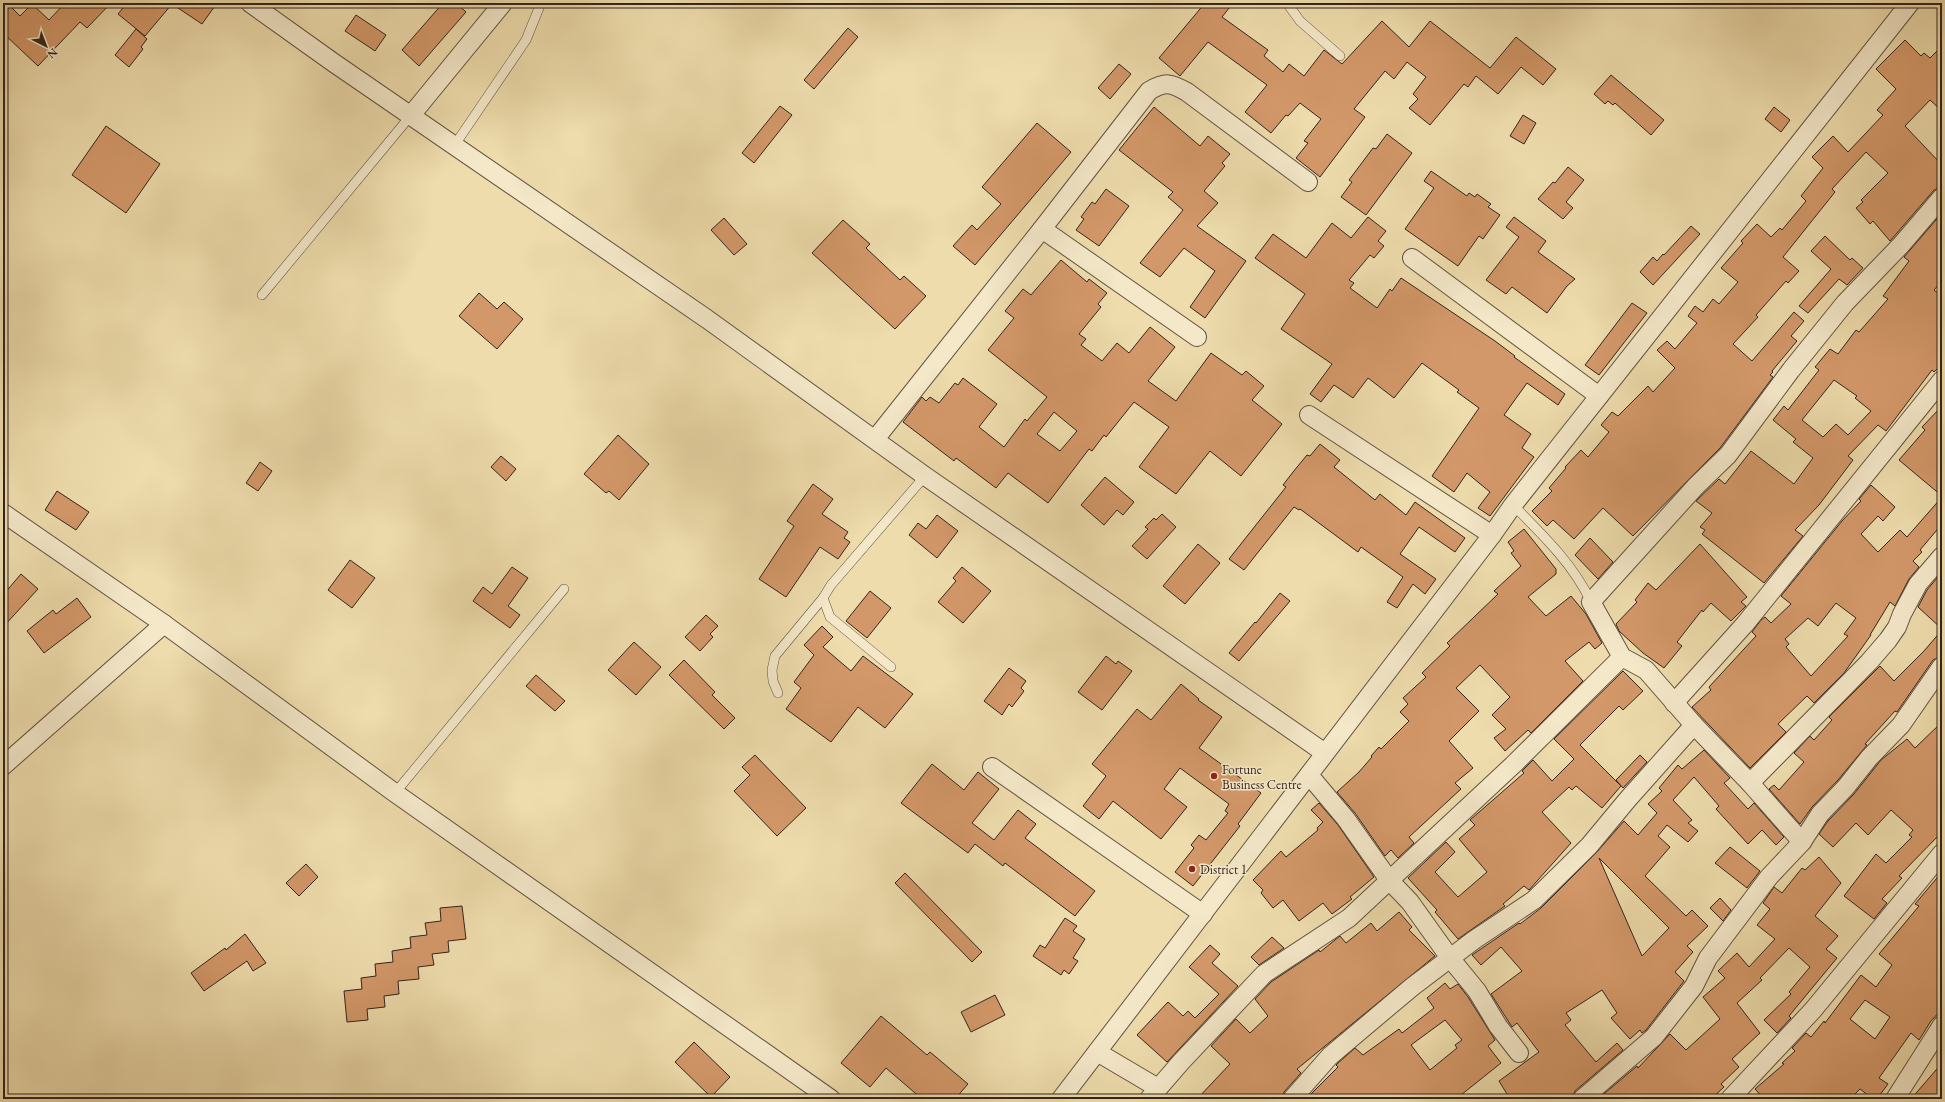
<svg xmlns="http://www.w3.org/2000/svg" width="1945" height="1102" font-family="'EB Garamond',serif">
<rect width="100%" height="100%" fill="#eedcac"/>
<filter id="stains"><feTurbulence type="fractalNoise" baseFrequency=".005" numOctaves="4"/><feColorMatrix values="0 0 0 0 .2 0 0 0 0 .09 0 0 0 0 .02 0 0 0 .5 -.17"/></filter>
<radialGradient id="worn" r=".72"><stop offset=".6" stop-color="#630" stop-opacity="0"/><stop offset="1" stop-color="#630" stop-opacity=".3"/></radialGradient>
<g fill="#d39869" stroke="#33241e" fill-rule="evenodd">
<path d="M 3,3 L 7,3 L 20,16 L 32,4 L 49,20 L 65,3 L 111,3 L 87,28 L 80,22 L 38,66 L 3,33 Z"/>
<path d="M 127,3 L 217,3 L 202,24 L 172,4 L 145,36 L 118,14 Z"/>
<path d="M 443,3 L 456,3 L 466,12 L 419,66 L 402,50 Z"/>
<path d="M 1205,3 L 1233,3 L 1222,17 L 1268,50 L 1264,56 L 1283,72 L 1289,64 L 1304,76 L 1324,50 L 1342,64 L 1382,21 L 1409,47 L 1430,21 L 1490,68 L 1516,37 L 1556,69 L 1543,85 L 1521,67 L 1498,94 L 1476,76 L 1468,87 L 1464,84 L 1430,125 L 1409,108 L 1418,99 L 1413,94 L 1426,77 L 1407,62 L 1394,79 L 1385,71 L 1354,109 L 1365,117 L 1320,177 L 1296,158 L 1308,143 L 1304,141 L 1321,119 L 1300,103 L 1288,116 L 1286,115 L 1271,133 L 1245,112 L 1267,85 L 1208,42 L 1180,76 L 1159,58 Z"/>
<path d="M 356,15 L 386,35 L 375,51 L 345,31 Z"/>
<path d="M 848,28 L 858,37 L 814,89 L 804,80 Z"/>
<path d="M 136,29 L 147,39 L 141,47 L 143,49 L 129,67 L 115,55 Z"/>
<path d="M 1905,40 L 1921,56 L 1924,53 L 1930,58 L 1942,46 L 1942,111 L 1930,100 L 1905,126 L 1942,165 L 1942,187 L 1934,190 L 1890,241 L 1873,221 L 1870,224 L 1856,208 L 1863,202 L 1861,200 L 1888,173 L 1866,152 L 1832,189 L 1835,192 L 1783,257 L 1799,271 L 1788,283 L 1786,281 L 1756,315 L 1758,317 L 1733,344 L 1752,361 L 1794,312 L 1804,321 L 1791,336 L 1797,341 L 1772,371 L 1773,372 L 1770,375 L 1773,377 L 1720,448 L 1633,536 L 1603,508 L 1574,539 L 1553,520 L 1547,526 L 1532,511 L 1552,491 L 1549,488 L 1566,468 L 1565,467 L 1581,450 L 1588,457 L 1609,432 L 1601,425 L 1612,412 L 1618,416 L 1648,386 L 1653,392 L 1675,368 L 1657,350 L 1667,341 L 1675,349 L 1697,323 L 1688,316 L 1695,306 L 1703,312 L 1713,299 L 1719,304 L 1738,282 L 1721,268 L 1743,243 L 1741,241 L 1757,224 L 1771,237 L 1780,228 L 1782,230 L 1806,201 L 1801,196 L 1823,168 L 1812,157 L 1833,136 L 1848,152 L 1883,115 L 1877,110 L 1896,89 L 1876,69 Z"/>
<path d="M 1119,64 L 1131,74 L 1110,99 L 1098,88 Z"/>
<path d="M 1611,75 L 1664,120 L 1651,135 L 1615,103 L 1613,105 L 1608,101 L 1605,104 L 1594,94 Z"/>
<path d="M 780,106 L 792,115 L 754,163 L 742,153 Z"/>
<path d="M 1154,107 L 1200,146 L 1208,136 L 1230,154 L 1222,163 L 1225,166 L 1204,191 L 1218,203 L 1197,226 L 1246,261 L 1205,318 L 1190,307 L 1215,271 L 1184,248 L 1160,277 L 1140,263 L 1183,210 L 1168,197 L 1173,192 L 1119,150 Z"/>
<path d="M 1774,107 L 1790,120 L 1781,132 L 1765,119 Z"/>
<path d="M 1523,115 L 1536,123 L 1524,144 L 1510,136 Z"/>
<path d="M 1037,123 L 1071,152 L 975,265 L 953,246 L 972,225 L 977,230 L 1001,204 L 982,187 Z"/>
<path d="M 106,126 L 160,164 L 126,213 L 72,175 Z"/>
<path d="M 1387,134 L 1412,153 L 1366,215 L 1341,197 L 1352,182 L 1349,180 L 1373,148 L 1376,149 Z"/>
<path d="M 1568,167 L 1584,180 L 1566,202 L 1573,208 L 1563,219 L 1538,199 L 1553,182 L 1555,183 Z"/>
<path d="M 1431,171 L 1467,196 L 1469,193 L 1475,197 L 1477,194 L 1491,204 L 1488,207 L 1500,215 L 1483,239 L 1479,236 L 1458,266 L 1405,229 L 1434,188 L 1424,181 Z"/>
<path d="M 1106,189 L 1129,206 L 1099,246 L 1076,230 L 1084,219 L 1081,217 L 1092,202 L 1095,204 Z"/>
<path d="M 1942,213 L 1942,281 L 1934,290 L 1942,296 L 1942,364 L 1934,372 L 1932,370 L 1886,431 L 1878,425 L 1848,456 L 1853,460 L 1819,505 L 1795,530 L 1803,536 L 1764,583 L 1702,534 L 1705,530 L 1700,527 L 1712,513 L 1696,501 L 1719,479 L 1725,484 L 1751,451 L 1794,484 L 1813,458 L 1793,442 L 1796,439 L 1773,420 L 1784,406 L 1788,410 L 1819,370 L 1815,367 L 1830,349 L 1838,354 L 1856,330 L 1859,332 L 1888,299 L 1883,296 L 1909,261 L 1904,257 ZM 1834,380 L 1857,396 L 1855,398 L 1871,411 L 1848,435 L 1836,424 L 1823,437 L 1802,420 Z"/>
<path d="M 1368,217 L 1386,231 L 1378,241 L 1384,246 L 1374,258 L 1370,255 L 1349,280 L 1354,283 L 1350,288 L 1377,308 L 1390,289 L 1392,291 L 1401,278 L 1495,341 L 1515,356 L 1514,357 L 1565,394 L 1558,405 L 1527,383 L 1504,415 L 1531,434 L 1522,448 L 1534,457 L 1490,516 L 1478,508 L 1490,492 L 1467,473 L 1454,492 L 1432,476 L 1479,408 L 1457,392 L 1459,390 L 1422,363 L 1394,398 L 1368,378 L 1353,398 L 1334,385 L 1321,402 L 1310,394 L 1332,364 L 1281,329 L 1305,294 L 1255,258 L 1273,234 L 1306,258 L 1332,223 L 1351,238 Z"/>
<path d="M 1514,217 L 1546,241 L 1538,252 L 1575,279 L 1567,286 L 1547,313 L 1512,287 L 1506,294 L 1486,280 L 1519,237 L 1506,227 Z"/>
<path d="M 724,218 L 747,244 L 734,255 L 711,230 Z"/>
<path d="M 843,220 L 870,244 L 866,248 L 900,280 L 904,276 L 926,296 L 895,329 L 812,253 Z"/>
<path d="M 1691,226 L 1700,234 L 1653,285 L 1640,272 L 1653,257 L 1657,261 L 1663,254 L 1664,255 Z"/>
<path d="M 1825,236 L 1850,260 L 1852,258 L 1863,268 L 1847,285 L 1839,279 L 1808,313 L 1799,306 L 1831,269 L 1811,251 Z"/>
<path d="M 1061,260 L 1087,282 L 1089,279 L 1107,293 L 1098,304 L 1101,307 L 1079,334 L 1086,339 L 1081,345 L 1102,361 L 1117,343 L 1129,353 L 1150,327 L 1175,347 L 1148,381 L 1176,401 L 1211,353 L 1242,375 L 1246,371 L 1264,386 L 1252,400 L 1282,424 L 1241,476 L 1210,451 L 1176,494 L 1139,467 L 1169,427 L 1134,402 L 1106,437 L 1104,435 L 1092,451 L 1089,449 L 1048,503 L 1008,473 L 996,488 L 956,458 L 954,461 L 903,422 L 922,397 L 926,401 L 930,397 L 939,403 L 955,383 L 958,385 L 963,378 L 997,404 L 979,427 L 1004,447 L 1025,419 L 1027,421 L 1047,397 L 988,350 L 1014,318 L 1005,311 L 1023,289 L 1031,295 ZM 1054,412 L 1077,431 L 1060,451 L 1037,434 Z"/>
<path d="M 479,293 L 497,309 L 504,302 L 523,319 L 497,349 L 459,316 Z"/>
<path d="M 1632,303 L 1647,313 L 1599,375 L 1585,365 Z"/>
<path d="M 1942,406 L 1942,496 L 1899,460 L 1925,430 L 1922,427 Z"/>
<path d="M 618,435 L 649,464 L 619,500 L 609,491 L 606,493 L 584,474 Z"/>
<path d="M 1320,444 L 1340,460 L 1334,467 L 1375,500 L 1380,494 L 1406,515 L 1415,502 L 1465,538 L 1455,552 L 1419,527 L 1400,554 L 1436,579 L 1425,594 L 1413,584 L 1397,608 L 1387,602 L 1403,577 L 1361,547 L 1358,552 L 1300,509 L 1299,510 L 1294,507 L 1244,570 L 1229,559 L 1286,487 L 1283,485 L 1293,472 L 1307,455 L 1310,456 Z"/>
<path d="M 501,456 L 516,469 L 506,481 L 491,467 Z"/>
<path d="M 260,462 L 272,471 L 258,491 L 246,483 Z"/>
<path d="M 1105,477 L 1134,502 L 1123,515 L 1117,510 L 1104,525 L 1081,505 Z"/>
<path d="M 813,484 L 833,499 L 822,514 L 848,532 L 844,538 L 850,542 L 838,559 L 820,547 L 786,597 L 759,579 L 794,526 L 787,521 Z"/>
<path d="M 1871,485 L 1895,507 L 1883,521 L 1878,516 L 1861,534 L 1878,552 L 1900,530 L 1907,537 L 1942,497 L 1942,524 L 1920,550 L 1922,552 L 1913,561 L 1919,567 L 1909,579 L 1895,606 L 1890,602 L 1870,635 L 1871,635 L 1844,673 L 1814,703 L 1807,696 L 1778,724 L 1786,732 L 1750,768 L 1692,707 L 1711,690 L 1709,687 L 1756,636 L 1752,632 L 1761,620 L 1765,617 L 1771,623 L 1791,604 L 1781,596 L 1842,521 L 1861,501 L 1859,499 ZM 1836,603 L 1856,618 L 1844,634 L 1848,636 L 1811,676 L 1786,647 L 1789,644 L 1785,639 L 1808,618 L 1818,626 Z"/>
<path d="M 57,491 L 89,512 L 76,530 L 45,510 Z"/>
<path d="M 1162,514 L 1176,527 L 1147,559 L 1132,546 L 1148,529 L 1145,527 L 1154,518 L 1156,520 Z"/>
<path d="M 937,515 L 958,531 L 937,558 L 909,535 L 918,523 L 926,529 Z"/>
<path d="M 1524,529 L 1556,569 L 1556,574 L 1528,597 L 1546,616 L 1571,596 L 1586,614 L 1602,643 L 1595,649 L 1589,642 L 1565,661 L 1583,681 L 1531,733 L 1528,730 L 1505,751 L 1494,738 L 1506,729 L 1492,715 L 1510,697 L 1480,665 L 1456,688 L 1479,711 L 1449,741 L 1473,768 L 1455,783 L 1461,789 L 1409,837 L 1414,843 L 1398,858 L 1391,850 L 1385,856 L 1355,813 L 1337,792 L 1359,772 L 1372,757 L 1371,756 L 1379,747 L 1381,749 L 1409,721 L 1400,712 L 1408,704 L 1403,698 L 1426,677 L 1422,673 L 1450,646 L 1447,643 L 1498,594 L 1494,591 L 1521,566 L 1511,553 L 1514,551 L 1508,542 Z"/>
<path d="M 1590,538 L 1613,562 L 1598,579 L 1575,555 Z"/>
<path d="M 1198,544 L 1220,563 L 1185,604 L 1163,586 Z"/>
<path d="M 1700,544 L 1747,597 L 1741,602 L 1746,606 L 1731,621 L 1711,603 L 1703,612 L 1702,610 L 1677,642 L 1682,646 L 1664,668 L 1643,653 L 1619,631 L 1616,624 L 1637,602 L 1635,600 L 1648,583 L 1656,590 Z"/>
<path d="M 350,560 L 375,578 L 352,608 L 328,590 Z"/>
<path d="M 512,567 L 528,578 L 508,606 L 520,615 L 510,628 L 473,601 L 483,587 L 492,594 Z"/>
<path d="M 962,567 L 991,591 L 963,623 L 938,602 L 956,581 L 953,578 Z"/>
<path d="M 1942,572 L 1942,629 L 1918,607 L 1927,590 Z"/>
<path d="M 21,574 L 38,589 L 3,627 L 3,595 Z"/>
<path d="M 870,591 L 891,608 L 867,638 L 846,621 Z"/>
<path d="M 1280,593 L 1290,601 L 1239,661 L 1229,653 L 1255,622 L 1256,623 Z"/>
<path d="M 77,598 L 91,617 L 44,653 L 27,631 L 53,610 L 56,614 Z"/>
<path d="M 706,615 L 718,626 L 710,634 L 713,637 L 700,651 L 685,637 Z"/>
<path d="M 822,626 L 833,637 L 823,647 L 851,671 L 863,656 L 913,694 L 885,728 L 858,707 L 831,742 L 786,709 L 801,688 L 794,682 L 814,655 L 804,645 Z"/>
<path d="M 1942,630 L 1942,656 L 1933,660 L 1897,712 L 1895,711 L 1865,744 L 1867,745 L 1838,780 L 1812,807 L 1800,824 L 1769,789 L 1774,785 L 1779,790 L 1804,762 L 1794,753 L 1810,736 L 1814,740 L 1832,720 L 1829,717 L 1880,666 L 1894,681 L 1924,651 Z"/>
<path d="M 634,642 L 661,667 L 636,695 L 608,670 Z"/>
<path d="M 1106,656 L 1116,664 L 1118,661 L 1132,671 L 1102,710 L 1078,692 Z"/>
<path d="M 684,660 L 715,692 L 712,695 L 735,718 L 724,729 L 669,675 Z"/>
<path d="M 1009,668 L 1026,681 L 1021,688 L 1024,691 L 1012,707 L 1009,704 L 1002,715 L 984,701 Z"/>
<path d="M 1623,671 L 1643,691 L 1623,710 L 1619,706 L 1580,745 L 1621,786 L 1602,808 L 1576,786 L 1572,790 L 1569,787 L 1542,812 L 1571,843 L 1529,890 L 1524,886 L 1503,904 L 1505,906 L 1458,939 L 1435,912 L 1437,910 L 1408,878 L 1446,842 L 1455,852 L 1435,872 L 1458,897 L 1487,872 L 1459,839 L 1475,825 L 1470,820 L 1524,773 L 1522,771 L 1533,760 L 1552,781 L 1574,759 L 1554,739 Z"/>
<path d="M 536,675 L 565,701 L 555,711 L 526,686 Z"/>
<path d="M 1181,684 L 1199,699 L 1198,700 L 1222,717 L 1199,748 L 1261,793 L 1238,824 L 1240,826 L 1193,886 L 1175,872 L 1194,848 L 1191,845 L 1199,835 L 1206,840 L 1228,813 L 1225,811 L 1229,804 L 1180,768 L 1164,789 L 1187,807 L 1161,839 L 1113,801 L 1099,819 L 1083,806 L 1106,776 L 1092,764 L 1137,709 L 1151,720 Z"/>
<path d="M 1942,722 L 1942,832 L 1899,876 L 1902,878 L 1882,899 L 1887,903 L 1874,919 L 1844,896 L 1876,854 L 1886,863 L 1912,837 L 1909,835 L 1913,830 L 1891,810 L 1868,835 L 1856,823 L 1833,847 L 1819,834 L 1828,821 L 1854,794 L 1881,760 L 1907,739 L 1915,748 Z"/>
<path d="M 1704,750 L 1730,778 L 1724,783 L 1748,809 L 1754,803 L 1784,837 L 1776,845 L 1762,830 L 1748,844 L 1716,809 L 1719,806 L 1694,777 L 1673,800 L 1692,820 L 1688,823 L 1698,831 L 1688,842 L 1667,825 L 1658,836 L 1670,847 L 1645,876 L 1686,916 L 1692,910 L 1708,926 L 1687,946 L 1693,952 L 1675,972 L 1684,981 L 1646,1030 L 1642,1033 L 1640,1030 L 1630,1039 L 1611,1018 L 1617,1013 L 1602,990 L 1566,1013 L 1571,1020 L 1565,1025 L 1596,1062 L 1617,1043 L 1623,1050 L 1575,1091 L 1572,1099 L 1510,1099 L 1499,1081 L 1539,1052 L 1517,1023 L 1512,1027 L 1491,994 L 1522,971 L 1501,947 L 1481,965 L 1472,955 L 1519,923 L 1520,924 L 1541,908 L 1596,853 L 1624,821 L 1638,835 L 1657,813 L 1648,804 L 1662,791 L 1659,788 L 1678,765 L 1682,769 ZM 1599,858 L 1669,928 L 1642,956 Z"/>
<path d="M 755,755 L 806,808 L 777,836 L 734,791 L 750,775 L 742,767 Z"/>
<path d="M 1640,755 L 1647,762 L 1623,788 L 1616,780 Z"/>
<path d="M 932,764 L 964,790 L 978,772 L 999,789 L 972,823 L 994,840 L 1018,810 L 1036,824 L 1025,838 L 1095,891 L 1075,916 L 1005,863 L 1003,866 L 975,844 L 968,853 L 901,803 Z"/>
<path d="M 1319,803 L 1338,825 L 1374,877 L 1350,897 L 1352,899 L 1332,914 L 1323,903 L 1299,921 L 1283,900 L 1273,908 L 1261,893 L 1263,890 L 1253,880 L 1281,851 L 1286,857 L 1318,830 L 1317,828 L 1323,822 L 1311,810 Z"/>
<path d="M 1730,847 L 1760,871 L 1747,888 L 1715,863 Z"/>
<path d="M 1819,857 L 1841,883 L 1815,916 L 1838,936 L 1826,949 L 1837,958 L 1789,1016 L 1791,1018 L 1777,1033 L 1764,1020 L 1791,994 L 1789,992 L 1810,967 L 1789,948 L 1760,978 L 1762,980 L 1737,1003 L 1760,1033 L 1732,1059 L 1739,1067 L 1721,1084 L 1724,1087 L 1711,1099 L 1598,1099 L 1637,1066 L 1638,1068 L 1670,1034 L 1686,1050 L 1720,1019 L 1703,997 L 1725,978 L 1718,971 L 1737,953 L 1749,967 L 1775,939 L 1757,925 L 1770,909 L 1763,903 L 1774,887 L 1782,893 L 1802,868 L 1805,870 Z"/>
<path d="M 306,864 L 318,877 L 299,896 L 286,883 Z"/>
<path d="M 1942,872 L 1942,1009 L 1931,1021 L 1919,1040 L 1911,1033 L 1879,1078 L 1888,1084 L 1877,1099 L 1873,1099 L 1860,1089 L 1850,1099 L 1764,1099 L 1755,1089 L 1784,1064 L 1782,1063 L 1795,1051 L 1792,1048 L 1806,1033 L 1811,1037 L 1824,1021 L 1825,1023 L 1861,975 L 1876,987 L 1892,965 L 1879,954 L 1919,906 L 1915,904 ZM 1865,1000 L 1890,1017 L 1875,1039 L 1850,1019 Z"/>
<path d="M 905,873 L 982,952 L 972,962 L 895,883 Z"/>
<path d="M 1720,898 L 1731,910 L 1723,921 L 1710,908 Z"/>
<path d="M 462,906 L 466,939 L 448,941 L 449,952 L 432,954 L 434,965 L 418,967 L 419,979 L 398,981 L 399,994 L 384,996 L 385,1007 L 367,1009 L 368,1020 L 347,1022 L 344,991 L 362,989 L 361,978 L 376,976 L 375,964 L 393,962 L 392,951 L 411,948 L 410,937 L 427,935 L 425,923 L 441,921 L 440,908 Z"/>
<path d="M 1399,912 L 1412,927 L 1409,930 L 1435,956 L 1297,1069 L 1301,1073 L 1284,1092 L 1282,1099 L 1197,1099 L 1230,1064 L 1211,1046 L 1236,1019 L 1250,1033 L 1268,1016 L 1255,999 L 1271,982 L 1319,950 L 1320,952 L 1340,936 L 1346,943 L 1371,923 L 1377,931 Z"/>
<path d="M 1065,918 L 1077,926 L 1073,931 L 1085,939 L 1073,958 L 1078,961 L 1069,974 L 1064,970 L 1061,975 L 1033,956 L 1040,945 L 1045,948 Z"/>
<path d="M 245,934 L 266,963 L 253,971 L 247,961 L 204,991 L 191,973 L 225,948 L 226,950 Z"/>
<path d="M 1272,937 L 1284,948 L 1259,965 L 1251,957 Z"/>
<path d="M 1210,945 L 1220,954 L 1212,963 L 1238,986 L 1167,1062 L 1137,1035 L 1168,1002 L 1183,1016 L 1188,1011 L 1195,1018 L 1219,994 L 1189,967 Z"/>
<path d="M 1445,983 L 1450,989 L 1458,984 L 1468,997 L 1495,1040 L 1488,1046 L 1501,1063 L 1456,1099 L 1306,1099 L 1338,1067 L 1336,1065 L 1337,1064 L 1355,1048 L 1363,1055 L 1399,1029 L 1402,1033 L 1434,1008 L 1427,998 ZM 1445,1020 L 1462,1040 L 1455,1045 L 1457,1048 L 1430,1070 L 1411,1045 Z"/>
<path d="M 995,995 L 1005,1015 L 971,1032 L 961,1012 Z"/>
<path d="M 881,1016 L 927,1055 L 930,1052 L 968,1084 L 955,1099 L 922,1099 L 886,1068 L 870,1087 L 841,1063 Z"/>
<path d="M 694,1042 L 730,1077 L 711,1097 L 675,1062 Z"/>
<path d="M 1942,1063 L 1942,1099 L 1911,1099 Z"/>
</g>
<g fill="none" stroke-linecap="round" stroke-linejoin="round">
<g stroke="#625242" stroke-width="10">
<g id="lane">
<path d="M 1287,3 L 1300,21 L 1340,56"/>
<path d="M 454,146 L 526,40 L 541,3"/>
<path d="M 262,295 L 412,114"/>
<path d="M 1513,505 C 1542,534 1574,565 1591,602"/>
<path d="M 891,667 L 830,617 L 823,598 L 831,585 L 925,476"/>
<path d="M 778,693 L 773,681 L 772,670 L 775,656 L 823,598"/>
<path d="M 395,793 L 564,589"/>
</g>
</g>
<g stroke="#625242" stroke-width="20">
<g id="street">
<path d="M 250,3 L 334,63 L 707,319 L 925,476 L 1325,753"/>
<path d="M 412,114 L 503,3"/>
<path d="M 1042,229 L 1197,337"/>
<path d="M 1412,258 L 1599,396"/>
<path d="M 1309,415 L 1492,535"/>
<path d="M 876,438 L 1042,229 L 1149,91 C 1166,81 1171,83 1187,92 L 1308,182"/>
<path d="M 3,513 L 164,624 L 395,793 L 831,1099"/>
<path d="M 1674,703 L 1745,624 L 1942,380"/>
<path d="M 3,766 L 164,624"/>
<path d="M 992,767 L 1203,914"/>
<path d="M 1309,775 L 1346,819 L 1389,880 L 1410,902 L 1450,958 L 1477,991 L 1498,1026 L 1519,1053"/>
<path d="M 1750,783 L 1869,662 L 1888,640 L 1897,627 L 1902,614 L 1918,584 L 1942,556"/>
<path d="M 1802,842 L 1750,783 L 1694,725 L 1646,670 L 1622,657 L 1591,602 L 1696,486 L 1728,455 L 1791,370 L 1845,303 L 1901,245 L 1942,197"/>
<path d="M 1097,1052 L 1158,1088"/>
<path d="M 1061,1099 L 1492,535 L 1513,505 L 1910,3"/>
<path d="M 1149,1099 L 1181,1062 L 1264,974 L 1349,918 L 1513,765 L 1622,657"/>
<path d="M 1292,1099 L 1330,1056 L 1412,987 L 1474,940 L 1534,900 L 1589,846 L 1628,799 L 1694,725"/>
<path d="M 1582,1099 L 1654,1037 L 1694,986 L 1708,958 L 1769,877 L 1802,842 L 1820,814 L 1846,787 L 1869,758 L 1901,725 L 1942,666"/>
<path d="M 1730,1099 L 1813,1010 L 1942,853"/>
<path d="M 1895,1099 L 1942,1025"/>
</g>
</g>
<use href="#lane" stroke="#f4e8c9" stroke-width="9"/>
<use href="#street" stroke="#f4e8c9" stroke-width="18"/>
</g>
<g fill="#8f2418" stroke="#f4e8c9" stroke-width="1.5">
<circle cx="1214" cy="776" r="4"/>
<circle cx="1192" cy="869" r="4"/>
</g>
<g text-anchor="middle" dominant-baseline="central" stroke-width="3" stroke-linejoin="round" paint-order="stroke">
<g font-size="13" fill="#33241e" stroke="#f4e8c9" text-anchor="start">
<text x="1222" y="769">Fortune<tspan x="1222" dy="15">Business Centre</tspan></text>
<text x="1200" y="869">District 1</text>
</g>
</g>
<rect width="1945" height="1102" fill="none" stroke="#eedcac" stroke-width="16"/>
<rect x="4" y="4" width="1937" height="1094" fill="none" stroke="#33241e" stroke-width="2"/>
<rect x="8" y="8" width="1929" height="1086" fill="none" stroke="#33241e"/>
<g transform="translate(46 46) rotate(138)" stroke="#f4e8c9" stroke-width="3" paint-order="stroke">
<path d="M0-3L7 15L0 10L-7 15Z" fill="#33241e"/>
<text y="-6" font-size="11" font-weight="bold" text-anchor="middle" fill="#33241e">N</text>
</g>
<rect width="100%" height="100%" filter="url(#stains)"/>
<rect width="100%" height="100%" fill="url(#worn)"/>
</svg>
